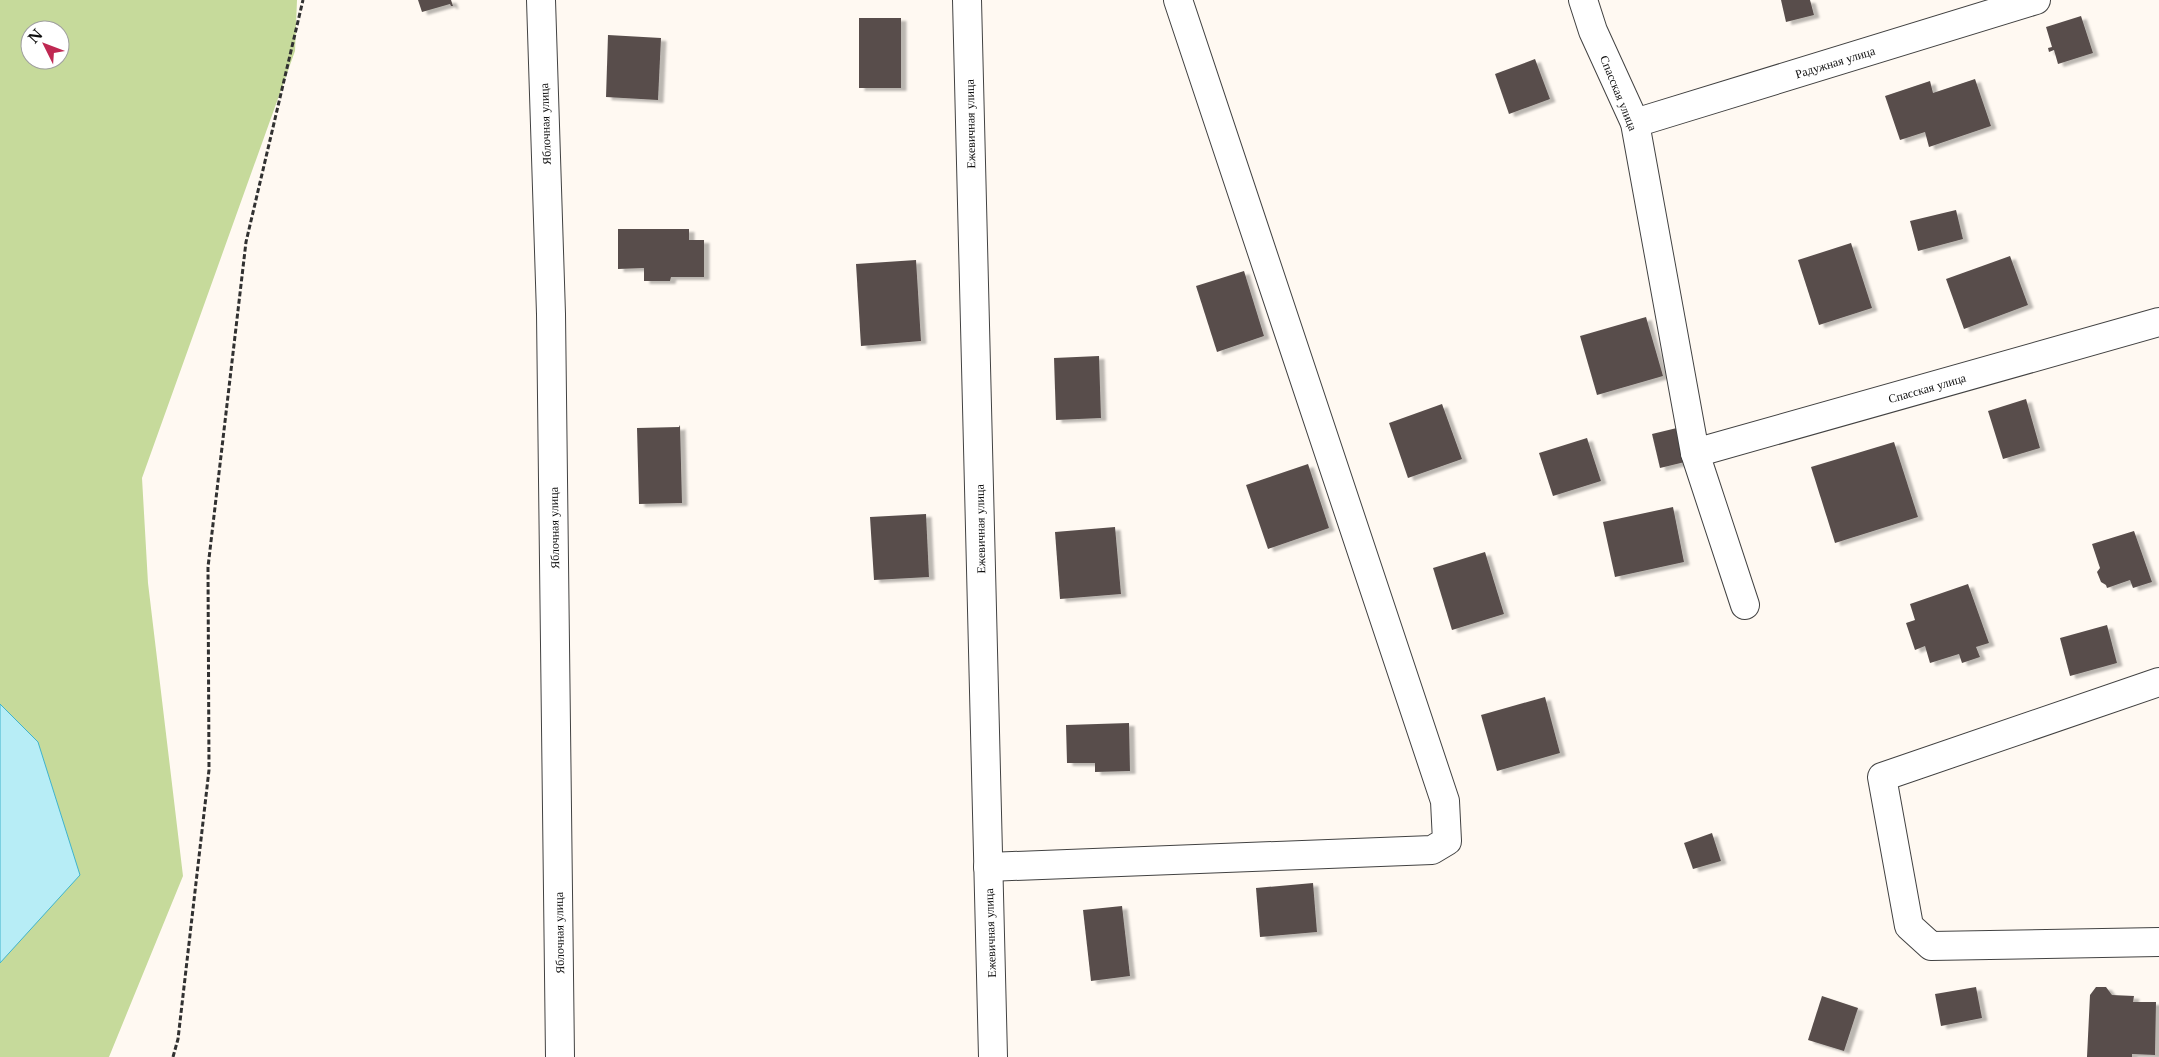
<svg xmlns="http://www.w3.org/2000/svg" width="2159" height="1057" font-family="'Libre Baskerville',serif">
<defs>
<filter id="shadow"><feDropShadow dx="5.5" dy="3" stdDeviation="1" flood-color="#0004"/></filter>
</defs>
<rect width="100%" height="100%" fill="#fff9f2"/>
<path fill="#c6da9b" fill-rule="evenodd" d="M 0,0 L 297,0 L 295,51 L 142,478 L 148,583 L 183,876 L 109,1057 L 0,1057 ZM 30,30 L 60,30 L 60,60 L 30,60 Z"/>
<path fill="#b7edf6" stroke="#3fb4cc" d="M 0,704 L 38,742 L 80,875 L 0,963 Z"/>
<g fill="#584e4c" filter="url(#shadow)">
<path d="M 418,0 L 451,0 L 453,6 L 451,6 L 450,4 L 422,12 Z"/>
<path d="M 1781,0 L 1810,0 L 1814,15 L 1786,22 Z"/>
<path d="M 2081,16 L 2093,53 L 2058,64 L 2054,50 L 2049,52 L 2048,48 L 2052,47 L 2046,27 Z"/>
<rect x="859" y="18" width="42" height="70"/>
<path d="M 608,35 L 661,38 L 658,100 L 606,97 Z"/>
<path d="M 1535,59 L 1550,99 L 1509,114 L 1495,74 Z"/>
<path d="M 1975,79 L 1991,126 L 1929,147 L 1925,132 L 1900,140 L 1885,96 L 1930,81 L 1933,93 Z"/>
<path d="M 1956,210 L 1963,239 L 1918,251 L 1910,221 Z"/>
<path d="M 618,229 L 689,229 L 689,240 L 704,240 L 704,277 L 671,277 L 670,281 L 644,281 L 644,268 L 618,269 Z"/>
<path d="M 1851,243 L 1872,308 L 1819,325 L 1798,260 Z"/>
<path d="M 2010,256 L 2028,305 L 1964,329 L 1946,279 Z"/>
<path d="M 916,260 L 921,341 L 861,346 L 856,264 Z"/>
<path d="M 1244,271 L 1264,336 L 1217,352 L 1196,286 Z"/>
<path d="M 1646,317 L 1663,376 L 1597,395 L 1580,336 Z"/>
<path d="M 1099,356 L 1101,418 L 1056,420 L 1054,358 Z"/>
<path d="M 2026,399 L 2040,448 L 2003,459 L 1988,411 Z"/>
<path d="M 1442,404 L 1462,459 L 1408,478 L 1389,423 Z"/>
<path d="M 680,425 L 682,503 L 639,504 L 637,428 L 679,427 Z"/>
<path d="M 1681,427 L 1689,461 L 1660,468 L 1652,434 Z"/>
<path d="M 1587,438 L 1601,481 L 1553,496 L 1539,453 Z"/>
<path d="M 1894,442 L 1918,517 L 1835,543 L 1811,467 Z"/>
<path d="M 1308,464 L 1329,528 L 1268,549 L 1246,485 Z"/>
<path d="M 1673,507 L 1684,562 L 1615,577 L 1603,522 Z"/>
<path d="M 926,514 L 929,577 L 874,580 L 870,517 Z"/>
<path d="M 1115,527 L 1121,594 L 1060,599 L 1055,532 Z"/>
<path d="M 2134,531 L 2152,582 L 2133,588 L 2130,580 L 2107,588 L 2106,585 L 2101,582 L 2097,572 L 2100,568 L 2092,544 Z"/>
<path d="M 1485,552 L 1504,614 L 1452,630 L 1433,568 Z"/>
<path d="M 1968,584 L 1989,643 L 1976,647 L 1980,657 L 1962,663 L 1959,654 L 1930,663 L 1925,646 L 1915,650 L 1906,623 L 1915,620 L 1910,604 Z"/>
<path d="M 2107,625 L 2117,663 L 2070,676 L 2060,638 Z"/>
<path d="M 1545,697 L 1560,753 L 1497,771 L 1481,715 Z"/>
<path d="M 1129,723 L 1130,771 L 1095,772 L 1095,763 L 1067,763 L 1066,725 Z"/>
<path d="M 1712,833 L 1721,861 L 1693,869 L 1684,843 Z"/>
<path d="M 1313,883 L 1317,932 L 1260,937 L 1256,888 Z"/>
<path d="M 1122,906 L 1130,976 L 1091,981 L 1083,910 Z"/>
<path d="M 1976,987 L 1982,1018 L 1941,1026 L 1935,994 Z"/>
<path d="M 2096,987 L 2106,987 L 2112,995 L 2134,996 L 2133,1002 L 2156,1002 L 2155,1055 L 2132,1054 L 2132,1057 L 2087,1057 L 2090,995 Z"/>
<path d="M 1822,996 L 1858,1008 L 1844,1051 L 1808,1040 Z"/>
</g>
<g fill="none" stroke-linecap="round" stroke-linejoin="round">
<g stroke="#424242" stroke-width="30">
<g id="minor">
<path d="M 541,0 L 551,314 L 560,1057"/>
<path d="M 967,0 L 993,1057"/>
<path d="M 1583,0 L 1593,31 L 1635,123 L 1695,453 L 1745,605"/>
<path d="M 1635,123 L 2036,0"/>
<path d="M 1695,453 L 2159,322"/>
<path d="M 2159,682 L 1882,777 L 1909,926 L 1931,946 L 2159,942"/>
<path d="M 988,867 L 1432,850 L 1447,841 L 1445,801 L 1178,0"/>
</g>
</g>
<path stroke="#313131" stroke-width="3" stroke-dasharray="5 2.5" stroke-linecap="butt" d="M 173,1057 L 178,1039 L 209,770 L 208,567 L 246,242 L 303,0"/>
<use href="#minor" stroke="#fff" stroke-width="28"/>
</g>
<g text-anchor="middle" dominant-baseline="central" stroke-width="5" stroke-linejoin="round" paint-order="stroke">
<g font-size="12" fill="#0f0f0f" stroke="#fff">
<text transform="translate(1835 62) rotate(-17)">Радужная улица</text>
<text transform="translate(1619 93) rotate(68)">Спасская улица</text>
<text transform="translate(545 124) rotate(-92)">Яблочная улица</text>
<text transform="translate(970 124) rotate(-91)">Ежевичная улица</text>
<text transform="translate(1927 388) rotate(-16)">Спасская улица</text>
<text transform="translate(554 528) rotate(-91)">Яблочная улица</text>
<text transform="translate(980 529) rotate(-91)">Ежевичная улица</text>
<text transform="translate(559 933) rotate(-91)">Яблочная улица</text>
<text transform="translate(990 933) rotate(-92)">Ежевичная улица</text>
</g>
</g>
<g transform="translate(45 45) rotate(312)"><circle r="24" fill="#ffffff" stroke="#9f9f9f"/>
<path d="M0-4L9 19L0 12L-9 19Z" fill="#bf2852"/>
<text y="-8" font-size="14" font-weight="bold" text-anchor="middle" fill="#0f0f0f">N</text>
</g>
</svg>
